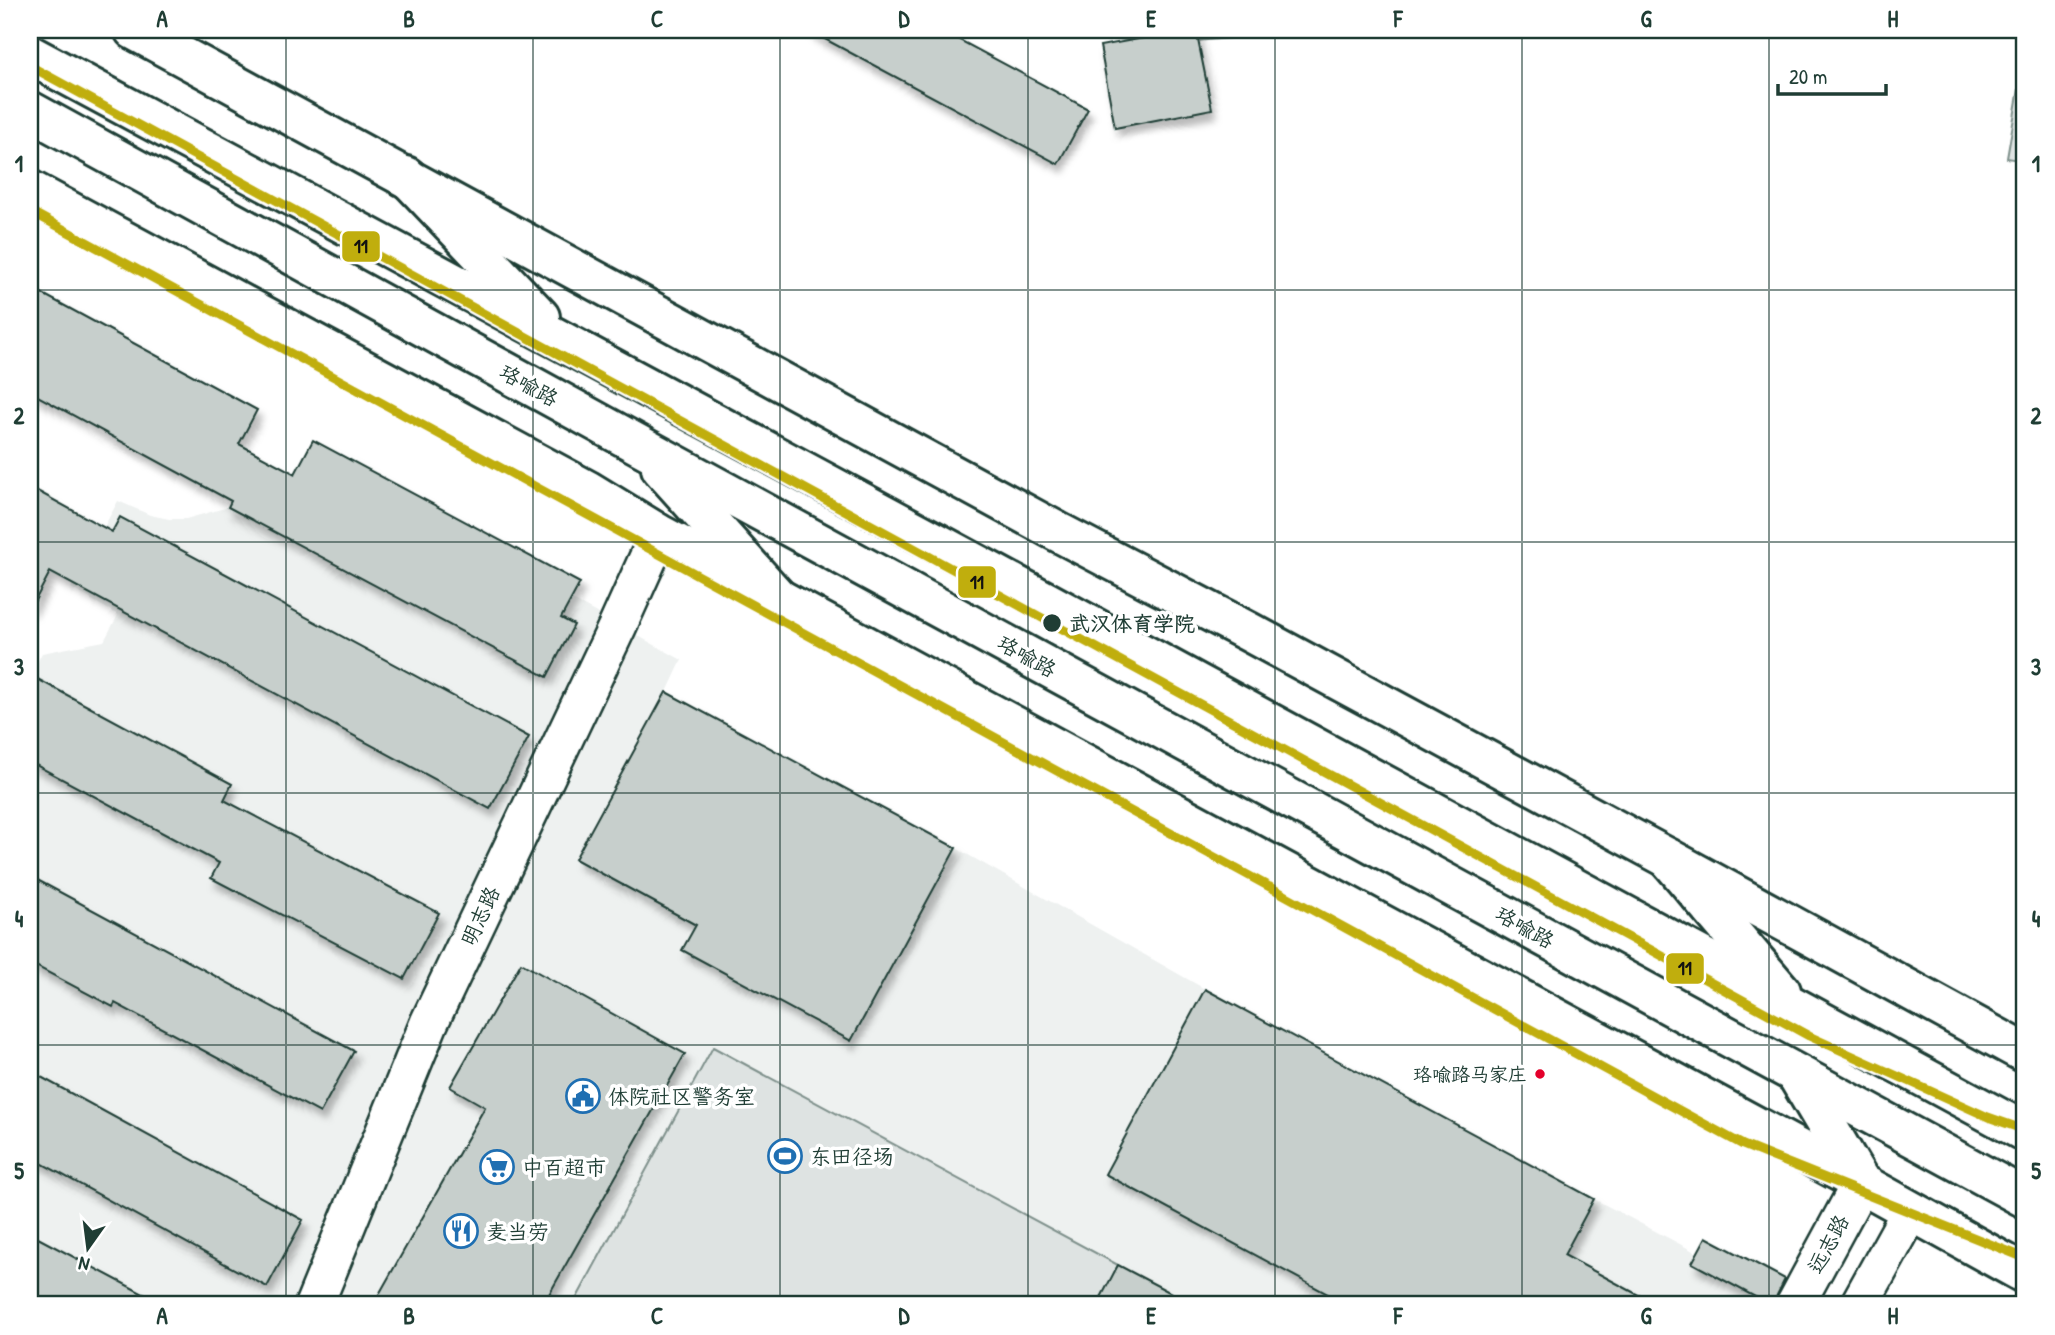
<svg xmlns="http://www.w3.org/2000/svg" width="2055" height="1335" font-family="'Patrick Hand','LXGW WenKai TC',sans-serif">
<defs>
<filter id="shadow"><feDropShadow dx="4.5" dy="8" stdDeviation="3.5" flood-color="#0004"/></filter>
</defs>
<rect width="100%" height="100%" fill="#fff"/>
<filter id="ink" filterUnits="userSpaceOnUse"><feTurbulence type="fractalNoise" baseFrequency=".0143" numOctaves="2"/><feDisplacementMap in="SourceGraphic" scale="14" xChannelSelector="R" yChannelSelector="G"/><feConvolveMatrix kernelMatrix="1 2 1 2 8 2 1 2 1" color-interpolation-filters="sRGB"/></filter>
<g filter="url(#ink)">
<path fill="#eef1f0" d="M 118,501 L 150,515 L 169,519 L 186,519 L 228,507 L 546,677 L 574,626 L 561,618 L 571,599 L 682,660 L 667,692 L 956,848 L 1205,989 L 1594,1199 L 1697,1253 L 1706,1237 L 1832,1305 L 30,1305 L 30,676 L 42,653 L 104,641 L 118,615 L 71,588 Z"/>
<g fill="#dee3e2" stroke="#7e908b" stroke-width="2">
<path d="M 1043,30 L 1322,30 L 1161,44 Z"/>
<path d="M 2025,54 L 2025,161 L 2007,158 Z"/>
<path d="M 713,1047 L 1118,1265 L 1099,1305 L 573,1305 Z"/>
</g>
<g fill="#c7cfcc" stroke="#1f3d34" stroke-width="2" filter="url(#shadow)">
<path d="M 808,30 L 941,30 L 1088,109 L 1058,164 Z"/>
<path d="M 1188,30 L 1196,30 L 1212,109 L 1115,128 L 1100,46 Z"/>
<path d="M 30,287 L 257,410 L 239,444 L 295,474 L 313,440 L 580,583 L 561,618 L 574,625 L 547,677 L 228,507 L 231,501 L 30,392 Z"/>
<path d="M 30,487 L 112,532 L 120,517 L 529,737 L 490,809 L 50,572 L 30,610 Z"/>
<path d="M 30,675 L 232,784 L 224,800 L 439,913 L 404,979 L 211,878 L 219,863 L 30,762 Z"/>
<path d="M 666,692 L 956,848 L 851,1041 L 682,950 L 696,925 L 575,859 Z"/>
<path d="M 30,876 L 354,1051 L 320,1113 L 115,1003 L 113,1007 L 30,963 Z"/>
<path d="M 521,963 L 685,1054 L 543,1305 L 373,1305 L 485,1107 L 450,1087 Z"/>
<path d="M 1205,989 L 1594,1199 L 1564,1255 L 1657,1305 L 1348,1305 L 1105,1174 Z"/>
<path d="M 30,1071 L 303,1220 L 267,1287 L 30,1157 Z"/>
<path d="M 1706,1237 L 1785,1279 L 1777,1295 L 1774,1305 L 1770,1305 L 1692,1263 Z"/>
<path d="M 38,1238 L 164,1305 L 30,1305 L 30,1254 Z"/>
<path d="M 1118,1265 L 1194,1305 L 1097,1305 Z"/>
</g>
<g fill="none" stroke-linecap="round" stroke-linejoin="round">
<g stroke="#1f3d34" stroke-width="42">
<g id="street">
<path d="M 314,1305 L 429,1023 L 618,625 L 659,534"/>
<path d="M 1795,1305 L 1861,1183"/>
<path d="M 1859,1305 L 1911,1211"/>
</g>
</g>
<g stroke="#1f3d34" stroke-width="44">
<g id="primary">
<path d="M 134,30 L 1058,532 L 1249,632 L 1668,858 L 2025,1053"/>
<path d="M 30,190 L 587,490 L 659,534 L 1861,1183 L 2025,1274"/>
</g>
</g>
<g stroke="#1f3d34" stroke-width="44">
<g id="highway">
<path d="M 30,55 L 1047,602 L 2025,1132"/>
<path d="M 30,111 L 641,446 L 2025,1198"/>
<path d="M 406,176 L 540,317"/>
<path d="M 661,468 L 778,598"/>
<path d="M 1668,858 L 1781,991"/>
<path d="M 1798,1077 L 1861,1183"/>
</g>
</g>
<use href="#street" stroke="#fff" stroke-width="37"/>
<use href="#primary" stroke="#fff" stroke-width="38"/>
<use href="#highway" stroke="#fff" stroke-width="38"/>
<g stroke="#fff" stroke-width="14">
<g id="metro-1">
<path d="M 30,66 L 1809,1036 L 1988,1117 L 2025,1130"/>
<path d="M 30,211 L 1743,1145 L 2025,1258"/>
</g>
</g>
<use href="#metro-1" stroke="#c0ae0d" stroke-width="9"/>
</g>
</g>
<path fill="none" stroke="#1f3d34" stroke-width="2" stroke-opacity="0.55" d="M 286,30 L 286,1305M 533,30 L 533,1305M 780,30 L 780,1305M 1028,30 L 1028,1305M 1275,30 L 1275,1305M 1522,30 L 1522,1305M 1769,30 L 1769,1305M 30,290 L 2025,290M 30,542 L 2025,542M 30,793 L 2025,793M 30,1045 L 2025,1045"/>
<defs>
<g id="civic-ring" transform="scale(1.75)"><circle r="9.5" fill="#fff" stroke="#1f6fb2" stroke-width="1.5"/><path d="M-.6-6.5H3V-4.5H.6V-3L4-1V1h2V6H-6V1h2V-1L-.6-3ZM-1.2 2.5V6h2.4V2.5Z" fill="#1f6fb2"/></g>
<g id="stadium-ring" transform="scale(1.75)"><circle r="9.5" fill="#fff" stroke="#1f6fb2" stroke-width="1.5"/><path d="M0-5a6.5 5 0 1 0 0 10a6.5 5 0 1 0 0-10ZM-3.5-1.8h7v3.6h-7Z" fill="#1f6fb2"/></g>
<g id="supermarket-ring" transform="scale(1.75)"><circle r="9.5" fill="#fff" stroke="#1f6fb2" stroke-width="1.5"/><path d="M-6-5.5h2.5l.6 2H6L4.5 2H-2.5L-4.4-4H-6ZM-1.5 3.2a1.3 1.3 0 1 0 .1 0ZM3 3.2a1.3 1.3 0 1 0 .1 0Z" fill="#1f6fb2"/></g>
<g id="restaurant-ring" transform="scale(1.75)"><circle r="9.5" fill="#fff" stroke="#1f6fb2" stroke-width="1.5"/><path d="M-5-6h1v4h1v-4h1v4h1v-4h1v5L-1.5 .5V6h-2V.5L-5-1ZM5-6V6H3V1.5H1.5Q1.5-4 5-6Z" fill="#1f6fb2"/></g>
</defs>
<g fill-rule="evenodd">
<use href="#civic-ring" x="583" y="1096"/>
<use href="#stadium-ring" x="785" y="1156"/>
<use href="#supermarket-ring" x="497" y="1167"/>
<use href="#restaurant-ring" x="461" y="1231"/>
</g>
<circle fill="#1f3d34" stroke="#fff" stroke-width="2.5" cx="1052" cy="623" r="10"/>
<circle fill="#e4002b" stroke="#fff" stroke-width="2.5" cx="1540" cy="1074" r="6"/>
<g text-anchor="middle" dominant-baseline="central" stroke-width="7" stroke-linejoin="round" paint-order="stroke">
<g font-size="19" fill="#1f3d34" stroke="#fff" text-anchor="end">
<text x="1527" y="1074">珞喻路马家庄</text>
</g>
<g font-size="21" fill="#1f3d34" stroke="#fff">
<text transform="translate(529 385) rotate(29)">珞喻路</text>
<text transform="translate(1027 656) rotate(29)">珞喻路</text>
<text transform="translate(480 916) rotate(-65)">明志路</text>
<text transform="translate(1525 927) rotate(29)">珞喻路</text>
<text transform="translate(1828 1244) rotate(-62)">远志路</text>
</g>
<g font-size="21" font-weight="bold" fill="#1f3d34" stroke="#fff" text-anchor="start">
<text x="1069" y="623">武汉体育学院</text>
</g>
<g font-size="21" fill="#1f3d34" stroke="#fff" text-anchor="start">
<text x="608" y="1096">体院社区警务室</text>
<text x="810" y="1156">东田径场</text>
<text x="522" y="1167">中百超市</text>
<text x="486" y="1231">麦当劳</text>
</g>
</g>
<g stroke="#fff" stroke-width="2.5">
<rect x="341" y="230" width="40" height="33" rx="7" fill="#c0ae0d"/>
<rect x="957" y="565" width="40" height="34" rx="7" fill="#c0ae0d"/>
<rect x="1665" y="952" width="40" height="33" rx="7" fill="#c0ae0d"/>
</g>
<g font-size="19" text-anchor="middle" font-weight="bold" fill="#111">
<text x="361" y="253">11</text>
<text x="977" y="589">11</text>
<text x="1685" y="975">11</text>
</g>
<rect width="2055" height="1335" fill="none" stroke="#fff" stroke-width="77"/>
<g transform="translate(88 1248) rotate(194)" stroke="#ffffff" stroke-width="5" paint-order="stroke">
<path d="M0-5L12 26L0 18L-12 26Z" fill="#1f3d34"/>
<text y="-10" font-size="19" font-weight="bold" text-anchor="middle" fill="#1f3d34">N</text>
</g>
<path d="M1778 84v10h108v-10" fill="none" stroke="#1f3d34" stroke-width="3.5"/>
<text x="1789" y="84" font-size="21" fill="#1f3d34" stroke="#ffffff" stroke-width="5" paint-order="stroke">20 m</text>
<rect x="38" y="38" width="1978" height="1258" fill="none" stroke="#1f3d34" stroke-width="2.5"/>
<g font-size="23" text-anchor="middle" font-weight="bold" fill="#1f3d34">
<text x="162" y="27">A</text>
<text x="409" y="27">B</text>
<text x="657" y="27">C</text>
<text x="904" y="27">D</text>
<text x="1151" y="27">E</text>
<text x="1398" y="27">F</text>
<text x="1646" y="27">G</text>
<text x="1893" y="27">H</text>
<text x="19" y="172">1</text>
<text x="2036" y="172">1</text>
<text x="19" y="424">2</text>
<text x="2036" y="424">2</text>
<text x="19" y="675">3</text>
<text x="2036" y="675">3</text>
<text x="19" y="927">4</text>
<text x="2036" y="927">4</text>
<text x="19" y="1179">5</text>
<text x="2036" y="1179">5</text>
<text x="162" y="1324">A</text>
<text x="409" y="1324">B</text>
<text x="657" y="1324">C</text>
<text x="904" y="1324">D</text>
<text x="1151" y="1324">E</text>
<text x="1398" y="1324">F</text>
<text x="1646" y="1324">G</text>
<text x="1893" y="1324">H</text>
</g>
</svg>
